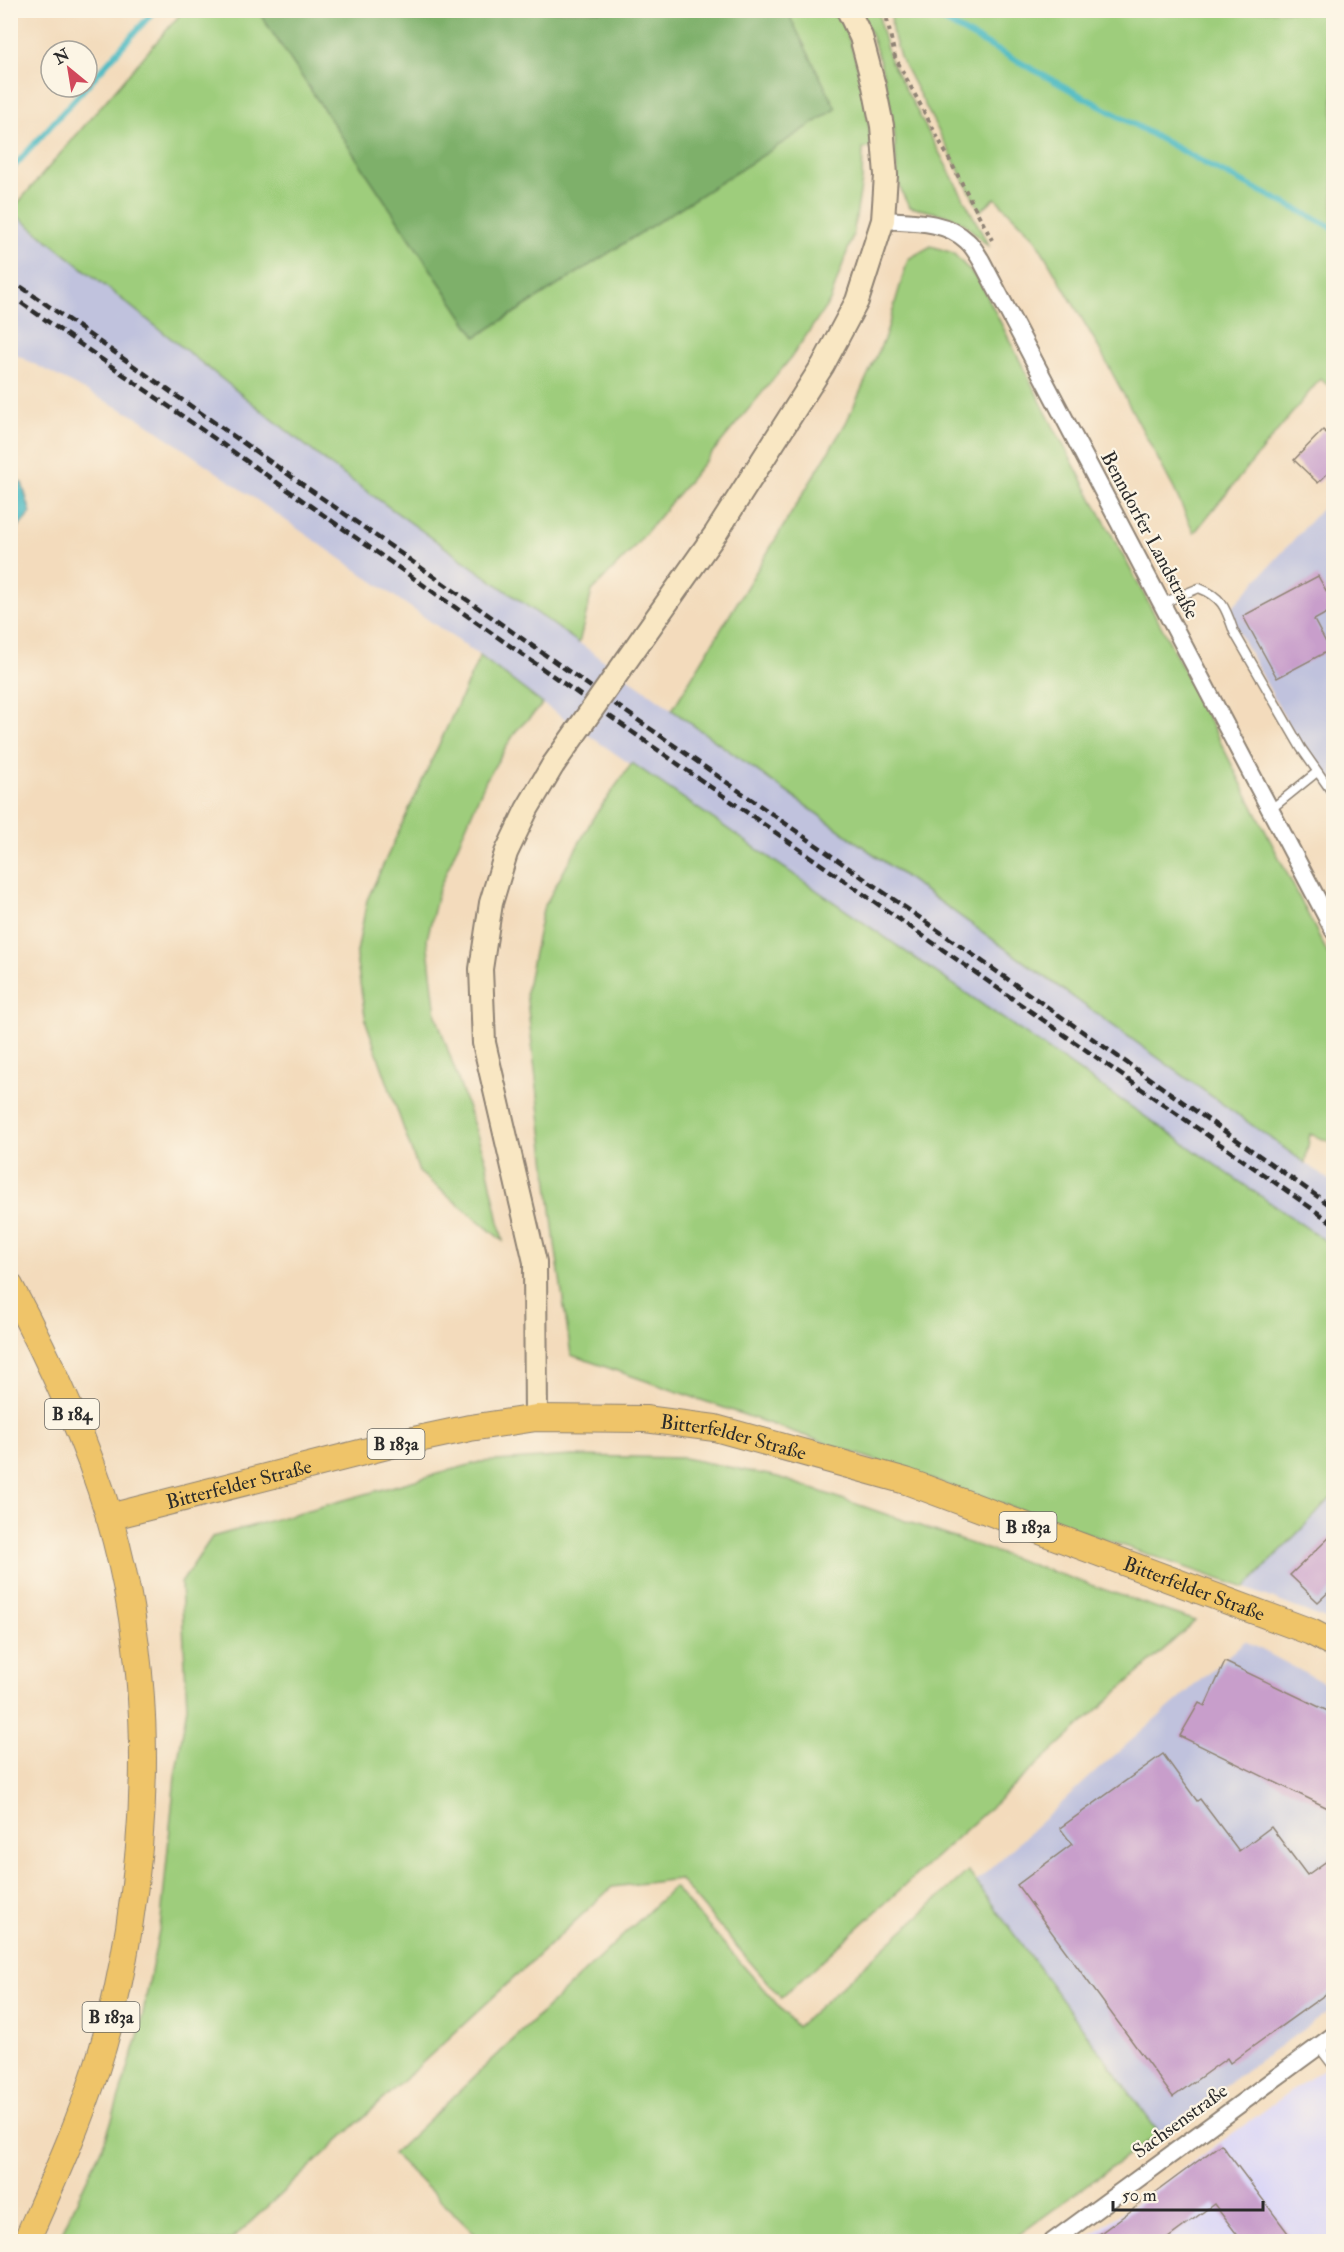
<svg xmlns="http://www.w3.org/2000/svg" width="1344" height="2252" font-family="'IM FELL Double Pica',serif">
<rect width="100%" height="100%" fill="#fcf5e5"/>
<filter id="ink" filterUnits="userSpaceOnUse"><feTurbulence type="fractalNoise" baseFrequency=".0167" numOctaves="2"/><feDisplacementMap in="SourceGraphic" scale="12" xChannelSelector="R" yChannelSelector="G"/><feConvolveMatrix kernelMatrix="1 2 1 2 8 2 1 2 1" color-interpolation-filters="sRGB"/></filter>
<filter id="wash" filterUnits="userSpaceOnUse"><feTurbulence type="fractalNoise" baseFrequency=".008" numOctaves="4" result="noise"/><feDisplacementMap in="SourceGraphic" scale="24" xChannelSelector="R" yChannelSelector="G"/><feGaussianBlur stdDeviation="1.35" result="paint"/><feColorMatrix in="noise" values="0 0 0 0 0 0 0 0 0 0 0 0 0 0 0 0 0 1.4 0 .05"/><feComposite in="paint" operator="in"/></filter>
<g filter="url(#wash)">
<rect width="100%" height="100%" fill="#f3dbbc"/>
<path fill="#dad6f7" d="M 1333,2061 L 1333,2241 L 1083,2241 Z"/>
<g fill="#c0c2dd">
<path d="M 10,210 L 331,465 L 1333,1183 L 1333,1246 L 543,704 L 480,656 L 142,420 L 11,352 Z"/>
<path d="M 1333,496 L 1333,795 L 1301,748 L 1228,612 Z"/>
<path d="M 1333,1496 L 1333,1622 L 1245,1588 Z"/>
<path d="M 1245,1641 L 1333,1688 L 1333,2008 L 1159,2133 L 976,1882 L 1092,1775 Z"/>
</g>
<g fill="#9ecd7b" stroke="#647c53" stroke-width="1.5">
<path d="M 183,11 L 258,11 L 476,337 L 836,109 L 787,11 L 837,11 C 858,54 867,99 871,147 L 863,149 L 862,180 L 853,235 L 830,301 L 790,359 L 630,552 L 592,591 L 579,643 L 330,465 L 11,211 Z"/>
<path d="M 861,11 L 879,11 L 881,27 L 890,60 L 990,248 L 965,224 L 950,216 L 910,207 C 891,181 898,152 893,122 C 887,84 877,45 861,11 Z"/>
<path d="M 891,11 L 1333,11 L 1333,389 L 1320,379 L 1194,533 L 1174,489 L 1094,339 L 1034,237 L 995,198 L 980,211 L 900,57 L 892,30 Z"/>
<path d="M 931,246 L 953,253 L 980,282 L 1053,426 L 1168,639 L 1333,964 L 1333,1143 L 1310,1134 L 1305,1163 L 672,710 L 846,423 L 885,337 L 908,259 Z"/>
<path d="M 480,656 L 543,704 L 516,731 L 486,780 L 439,889 L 427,939 L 436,1015 L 486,1161 L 503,1241 L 419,1172 L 366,1022 L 356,957 L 367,900 Z"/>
<path d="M 632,763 L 1333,1246 L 1333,1496 L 1245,1588 L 571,1355 L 555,1244 L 526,992 L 543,909 L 593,818 Z"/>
<path d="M 572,1456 L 684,1458 L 778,1477 L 1195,1621 L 781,1998 L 679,1879 L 612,1887 L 230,2241 L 58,2241 L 106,2138 L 139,2034 L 161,1920 L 175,1776 L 187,1707 L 181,1583 L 212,1537 L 480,1462 Z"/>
<path d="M 968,1871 L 1159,2133 L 1010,2241 L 482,2241 L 393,2154 L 674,1887 L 797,2027 Z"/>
</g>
<path fill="#7eb06b" stroke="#546e4b" stroke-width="1.5" d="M 258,11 L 787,11 L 836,109 L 476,337 Z"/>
<path fill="#4cbac2" stroke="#3c7276" stroke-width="1.5" d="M 11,477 L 22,483 L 31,513 L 11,535 Z"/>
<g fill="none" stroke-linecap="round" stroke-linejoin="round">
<g stroke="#4cbac2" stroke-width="6">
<path d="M 924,10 L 1210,166 L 1334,228"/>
<path d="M 10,171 L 155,10"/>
</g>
</g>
<g id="blocks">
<g fill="#c89ecb">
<path d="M 1323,430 L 1334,440 L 1334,467 L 1318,483 L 1294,460 Z"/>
<path d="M 1318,576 L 1334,605 L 1334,609 L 1314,620 L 1330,650 L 1277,678 L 1243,616 Z"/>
<path d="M 1334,1533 L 1334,1587 L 1318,1602 L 1290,1575 Z"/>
<path d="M 1225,1662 L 1334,1714 L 1334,1811 L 1180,1736 L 1199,1703 L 1205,1706 Z"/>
<path d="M 1163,1754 L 1197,1801 L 1200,1799 L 1239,1851 L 1271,1827 L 1307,1875 L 1334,1856 L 1334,1988 L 1230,2063 L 1227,2058 L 1173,2097 L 1017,1885 L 1072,1844 L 1060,1828 Z"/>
<path d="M 1221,2144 L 1288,2233 L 1277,2241 L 1242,2241 L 1214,2204 L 1164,2241 L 1090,2241 Z"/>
</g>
</g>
</g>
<g filter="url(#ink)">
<use href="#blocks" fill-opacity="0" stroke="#8f8374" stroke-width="1.5"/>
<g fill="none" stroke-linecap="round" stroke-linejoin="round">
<g stroke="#8f8374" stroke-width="11">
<g id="service">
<path d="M 1163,603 L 1199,588 C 1223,597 1226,609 1234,632 L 1301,748 L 1334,795"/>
<path d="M 1270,810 L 1317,772"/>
<path d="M 1318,2046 L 1334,2067"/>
</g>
</g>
<g stroke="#8f8374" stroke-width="20">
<g id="minor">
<path d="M 883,220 C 911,222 945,220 967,241 C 973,246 977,254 981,260 L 1334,931"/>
<path d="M 1052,2242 L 1334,2035"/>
</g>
</g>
<g stroke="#8f8374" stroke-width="26">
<g id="secondary">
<path d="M 645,634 L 716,533 L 823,365 L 857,301 L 883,220 L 886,175 L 882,126 L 874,86 L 861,37 L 848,10"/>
<path d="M 536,1418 L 535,1262 L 484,1043 L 481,969 L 491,903 L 506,853 L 527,809 L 553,765"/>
</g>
</g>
<g stroke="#8f8374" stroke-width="28">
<g id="primary">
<path d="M 10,1286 C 50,1360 85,1436 109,1516 C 149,1653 151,1789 129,1928 C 121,1977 111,2024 96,2070 C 77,2129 51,2185 26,2242"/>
<path id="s1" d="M 109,1517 L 395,1444 L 470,1428 L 536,1418 L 645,1419 L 715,1428 L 906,1481 L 1311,1632 L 1334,1644"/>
</g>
</g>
<path stroke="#8f8374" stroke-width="4" stroke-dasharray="4.5 4.5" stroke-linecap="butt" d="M 885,10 L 895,57 L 992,240"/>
<use href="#service" stroke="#fff" stroke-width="8"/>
<use href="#minor" stroke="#fff" stroke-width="16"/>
<use href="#secondary" stroke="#f9e7c3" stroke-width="22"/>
<use href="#primary" stroke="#efc469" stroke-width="26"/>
<g stroke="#2b2b2b" stroke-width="4.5" stroke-dasharray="9 4.5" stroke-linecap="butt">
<path d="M 10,279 L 591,687"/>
<path d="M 10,295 L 583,697"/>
<path d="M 615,704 L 1334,1208"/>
<path d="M 608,715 L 1334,1224"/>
</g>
<g stroke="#8f8374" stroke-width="26" stroke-linecap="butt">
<path id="secondary-bridge" d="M 553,765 L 645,634"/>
</g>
<use href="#secondary-bridge" stroke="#f9e7c3" stroke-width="22"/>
</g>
</g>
<g text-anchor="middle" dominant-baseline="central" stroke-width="4.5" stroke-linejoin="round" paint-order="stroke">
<g fill="#fcf5e5" stroke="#6a6863" stroke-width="1.5">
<rect x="45" y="1399" width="54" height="30" rx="4.5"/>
<rect x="367.5" y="1429" width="57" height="30" rx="4.5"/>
<rect x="999.5" y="1512" width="57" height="30" rx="4.5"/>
<rect x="82.5" y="2002" width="57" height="30" rx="4.5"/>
</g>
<g font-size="18" font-weight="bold" fill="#2b2b2b">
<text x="72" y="1414">B 184</text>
<text x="396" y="1444">B 183a</text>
<text x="1028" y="1527">B 183a</text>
<text x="111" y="2017">B 183a</text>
</g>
<g font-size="20" fill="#2b2b2b" stroke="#fcf5e5">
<text transform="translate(1150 535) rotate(62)">Benndorfer Landstraße</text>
<text stroke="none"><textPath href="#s1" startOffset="638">Bitterfelder Straße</textPath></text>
<text stroke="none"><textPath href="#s1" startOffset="134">Bitterfelder Straße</textPath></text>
<text stroke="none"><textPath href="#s1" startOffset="1124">Bitterfelder Straße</textPath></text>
<text transform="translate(1180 2121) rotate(-36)">Sachsenstraße</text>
</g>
</g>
<rect width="1344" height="2252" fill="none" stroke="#fcf5e5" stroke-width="36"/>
<g transform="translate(69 69) rotate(330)"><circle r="28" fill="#fcf5e5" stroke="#a8a49b" stroke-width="1.5"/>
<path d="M0-4.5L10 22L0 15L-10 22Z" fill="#d1495b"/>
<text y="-9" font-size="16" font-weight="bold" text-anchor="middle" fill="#2b2b2b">N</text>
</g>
<path d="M1113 2201v9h150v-9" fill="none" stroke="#2b2b2b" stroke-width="3"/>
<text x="1122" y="2201" font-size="18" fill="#2b2b2b" stroke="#fcf5e5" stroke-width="4.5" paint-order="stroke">50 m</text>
</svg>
